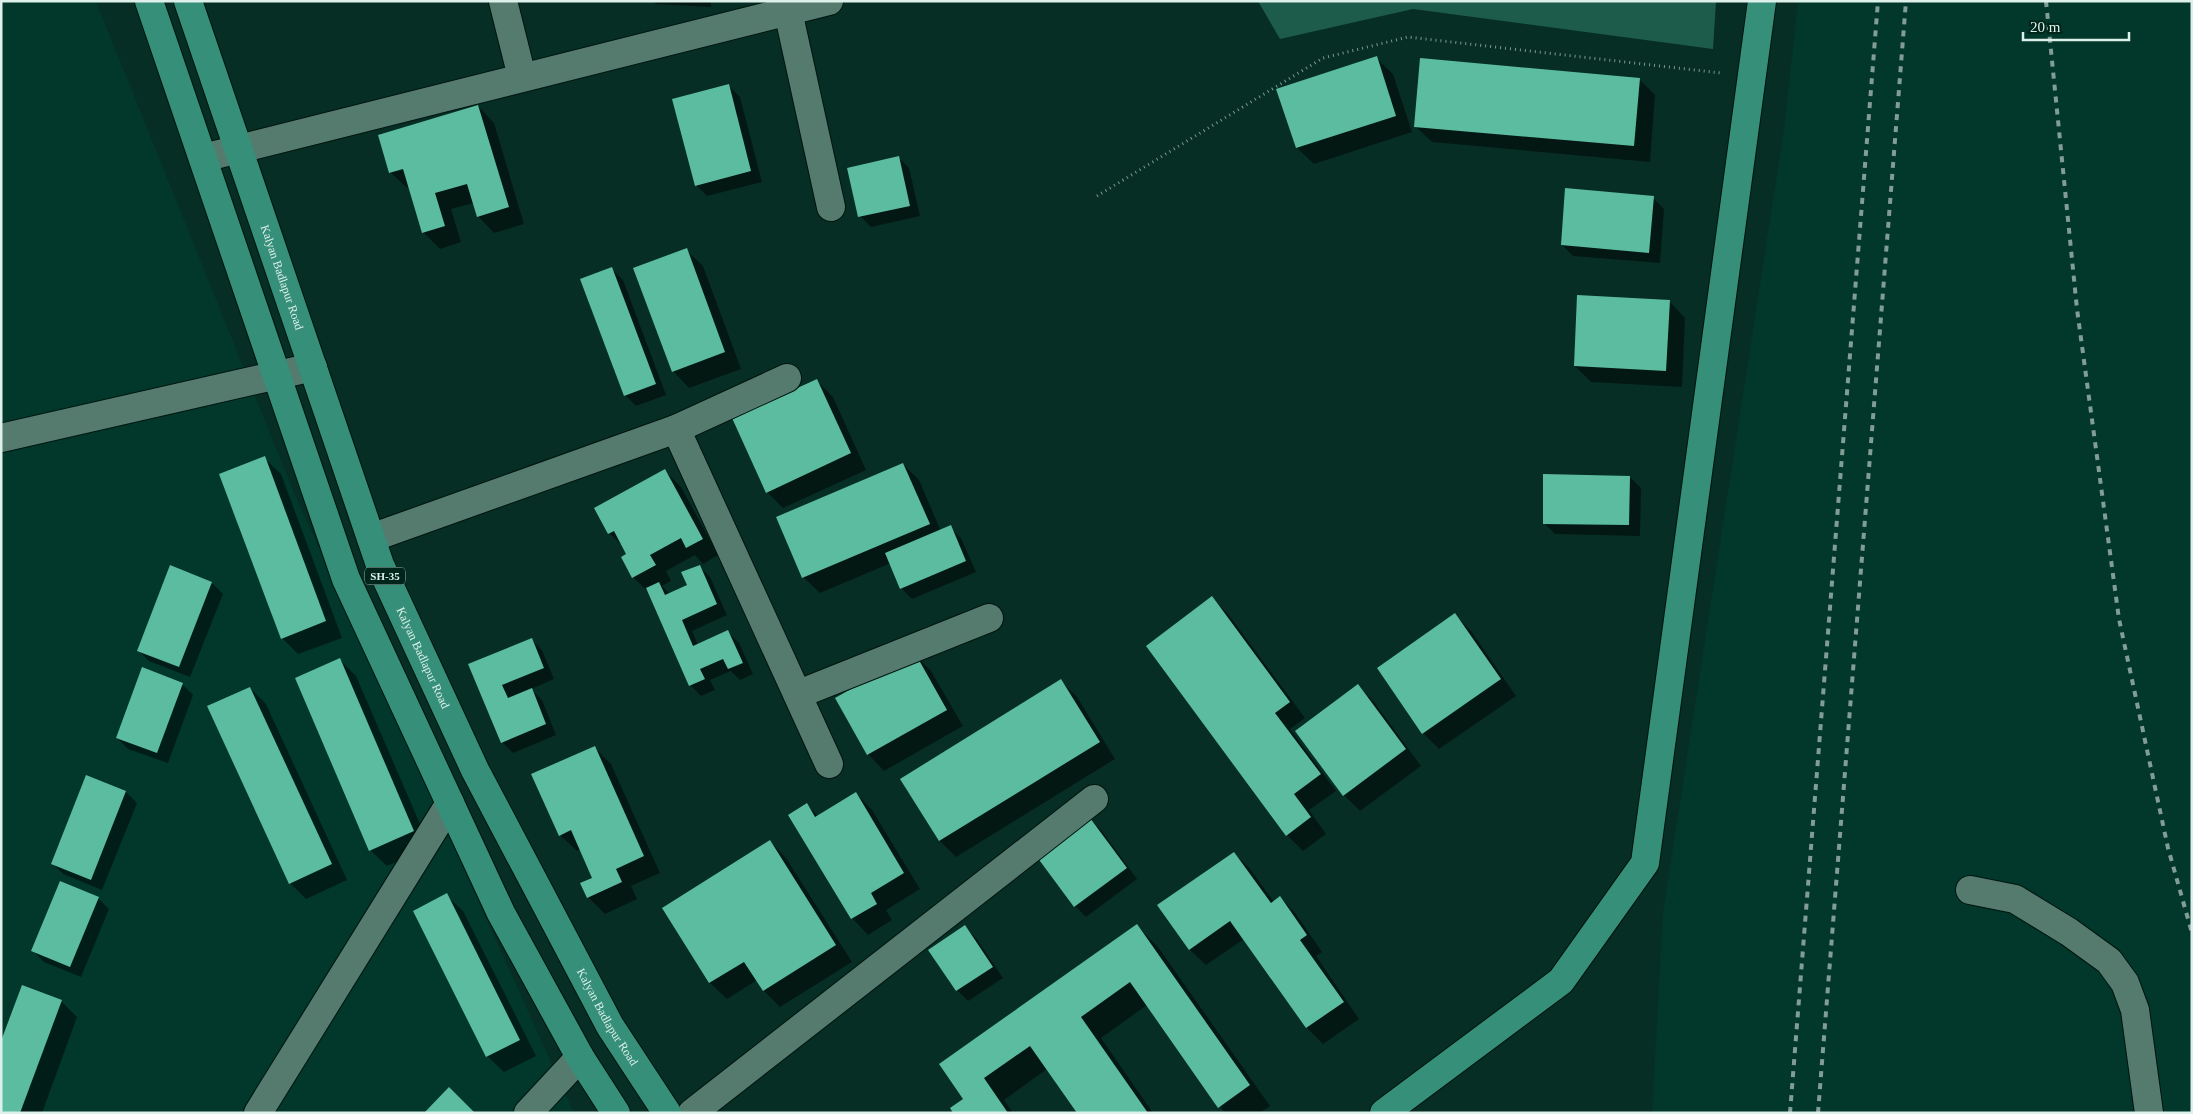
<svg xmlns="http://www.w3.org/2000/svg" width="2193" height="1114" font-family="'Times New Roman',serif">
<rect width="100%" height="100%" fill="#072e24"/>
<g fill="#02372b">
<path d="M 1,1 L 96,1 L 292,488 L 574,1113 L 1,1113 Z"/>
<path d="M 1798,1 L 2192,1 L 2192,1113 L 1652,1113 L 1663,912 L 1784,129 Z"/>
</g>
<path fill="#1d5c4b" d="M 1258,1 L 1716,1 L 1713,49 L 1413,9 L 1280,39 Z"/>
<g fill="#0007">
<path d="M 653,1 L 711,1 L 711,7 L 656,4 Z"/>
<path d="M 1376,58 L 1393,74 L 1412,132 L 1314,164 L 1297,148 L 1278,89 Z"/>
<path d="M 1639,79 L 1655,95 L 1650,162 L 1432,142 L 1415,126 Z"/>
<path d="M 729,86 L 740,97 L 762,182 L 707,196 L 696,185 Z"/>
<path d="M 478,106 L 494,123 L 524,224 L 494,233 L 478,216 L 474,203 L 451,209 L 461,242 L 440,249 L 423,232 L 410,187 L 407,188 L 390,172 Z"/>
<path d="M 898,157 L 909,168 L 920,216 L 871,227 L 860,216 Z"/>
<path d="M 1653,198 L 1664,209 L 1660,263 L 1573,256 L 1562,245 Z"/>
<path d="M 686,250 L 703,266 L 741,369 L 689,388 L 673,371 Z"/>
<path d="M 612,269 L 623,280 L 666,395 L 636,406 L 625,395 Z"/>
<path d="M 1669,301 L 1685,318 L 1682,387 L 1591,382 L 1575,366 Z"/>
<path d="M 817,381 L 833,397 L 866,470 L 783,508 L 767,492 Z"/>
<path d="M 264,458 L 281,474 L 342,638 L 298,654 L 282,638 Z"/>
<path d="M 903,464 L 919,480 L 941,531 L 950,527 L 961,538 L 976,572 L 912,599 L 901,588 L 891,563 L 820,593 L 803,577 Z"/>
<path d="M 665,471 L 681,487 L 718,555 L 703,564 L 695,555 L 666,571 L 671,581 L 662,586 L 670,594 L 689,586 L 699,566 L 710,577 L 727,615 L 692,631 L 698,645 L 728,632 L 739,643 L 753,674 L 740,680 L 731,671 L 710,680 L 715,690 L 701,696 L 690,685 L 649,593 L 633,577 L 624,547 L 609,533 Z"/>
<path d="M 1630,477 L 1641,488 L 1640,536 L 1555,534 L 1544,523 Z"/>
<path d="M 170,567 L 212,583 L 223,594 L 190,677 L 149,661 L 138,650 Z"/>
<path d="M 1212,598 L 1228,614 L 1305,718 L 1290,729 L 1336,791 L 1309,810 L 1326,834 L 1303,851 L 1287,835 Z"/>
<path d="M 1455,615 L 1471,631 L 1516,696 L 1439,749 L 1423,733 Z"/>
<path d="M 531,639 L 542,650 L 554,679 L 531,689 L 542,700 L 556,735 L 513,753 L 502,742 L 470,665 Z"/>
<path d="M 915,655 L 931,671 L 963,726 L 884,771 L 868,754 Z"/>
<path d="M 340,660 L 356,676 L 430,847 L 387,866 L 370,850 Z"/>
<path d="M 1061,681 L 1077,697 L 1115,759 L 956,857 L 940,841 L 902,779 Z"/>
<path d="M 182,684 L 193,695 L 168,763 L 128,749 L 117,738 Z"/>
<path d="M 1358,686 L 1374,702 L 1421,766 L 1360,811 L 1344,795 Z"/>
<path d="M 250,688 L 266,704 L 347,880 L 306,899 L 290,883 Z"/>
<path d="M 594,747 L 611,764 L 660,873 L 631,886 L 637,899 L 605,914 L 589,898 L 582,884 L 594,879 L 581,849 L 577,851 L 560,835 Z"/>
<path d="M 126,792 L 137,803 L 102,890 L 63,874 L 52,863 Z"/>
<path d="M 856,793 L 872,810 L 920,889 L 886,910 L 892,920 L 868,935 L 852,918 L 807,805 L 818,816 Z"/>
<path d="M 1090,819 L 1101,830 L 1137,879 L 1086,917 L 1075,906 Z"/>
<path d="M 770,841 L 786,858 L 852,962 L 780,1007 L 764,991 L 757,980 L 727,999 L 710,983 L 664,908 Z"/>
<path d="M 1234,853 L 1250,869 L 1274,902 L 1280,897 L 1296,914 L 1322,952 L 1316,956 L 1359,1019 L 1323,1044 L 1307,1028 L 1244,939 L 1206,965 L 1189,949 Z"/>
<path d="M 446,895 L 463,911 L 536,1056 L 504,1072 L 487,1056 Z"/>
<path d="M 98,898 L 109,909 L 81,977 L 44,962 L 33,951 Z"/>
<path d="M 1137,926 L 1158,947 L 1270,1106 L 1260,1113 L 1225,1113 L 1147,1005 L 1101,1038 L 1153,1113 L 1078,1113 L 1047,1069 L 1004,1100 L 1013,1113 L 954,1113 L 964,1099 L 940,1064 Z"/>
<path d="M 965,927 L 976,938 L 1003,978 L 968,1001 L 957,990 L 930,951 Z"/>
<path d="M 61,1001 L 77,1017 L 42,1113 L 1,1113 Z"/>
</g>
<g fill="#5cbca0">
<path d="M 1377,56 L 1396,116 L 1296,148 L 1276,89 Z"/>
<path d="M 1420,58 L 1640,78 L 1634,146 L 1414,127 Z"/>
<path d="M 729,84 L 751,171 L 695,186 L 672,99 Z"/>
<path d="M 478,105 L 509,207 L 477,217 L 467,184 L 435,193 L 445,226 L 422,233 L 403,169 L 389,173 L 378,135 Z"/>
<path d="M 899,156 L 910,206 L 858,217 L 847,168 Z"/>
<path d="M 1565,188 L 1654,196 L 1649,253 L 1561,245 Z"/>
<path d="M 687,248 L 725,352 L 672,372 L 633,268 Z"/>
<path d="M 612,267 L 656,384 L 624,396 L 580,279 Z"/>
<path d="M 1577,295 L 1670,300 L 1666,371 L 1574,366 Z"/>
<path d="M 817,379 L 851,453 L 766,493 L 732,418 Z"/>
<path d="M 265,456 L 326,621 L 281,639 L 219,474 Z"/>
<path d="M 903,463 L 930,524 L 802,578 L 776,517 Z"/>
<path d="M 665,469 L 703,539 L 686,548 L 681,538 L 650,555 L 656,565 L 632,578 L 621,557 L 626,554 L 614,531 L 608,534 L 594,508 Z"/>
<path d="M 1543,474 L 1630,476 L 1629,525 L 1543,524 Z"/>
<path d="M 951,525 L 966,561 L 900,589 L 885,553 Z"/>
<path d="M 170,565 L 212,582 L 179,667 L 137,651 Z"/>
<path d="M 700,565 L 717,604 L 682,620 L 693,646 L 728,630 L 743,663 L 728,669 L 723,659 L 700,669 L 705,679 L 689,686 L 646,588 L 659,582 L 665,595 L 687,585 L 681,572 Z"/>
<path d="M 1212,596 L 1290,702 L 1275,713 L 1321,774 L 1294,794 L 1311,817 L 1286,836 L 1146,646 Z"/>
<path d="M 1455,613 L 1501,679 L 1422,734 L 1377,668 Z"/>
<path d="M 532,638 L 544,668 L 502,685 L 508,698 L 532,688 L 546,724 L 501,743 L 468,664 Z"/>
<path d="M 915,653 L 947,710 L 867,755 L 835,698 Z"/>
<path d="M 340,658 L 414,831 L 369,851 L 295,678 Z"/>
<path d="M 142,667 L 183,683 L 157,753 L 116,738 Z"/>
<path d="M 1061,679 L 1100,742 L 939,841 L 900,779 Z"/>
<path d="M 1358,684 L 1406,749 L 1343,796 L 1295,731 Z"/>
<path d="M 250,687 L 332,864 L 289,884 L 207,706 Z"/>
<path d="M 595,746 L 644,856 L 616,869 L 622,882 L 587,898 L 580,883 L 592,878 L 571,830 L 559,836 L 531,774 Z"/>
<path d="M 86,775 L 126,791 L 91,880 L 51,864 Z"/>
<path d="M 856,792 L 904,873 L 871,893 L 877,904 L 851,919 L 788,815 L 807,803 L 815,817 Z"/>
<path d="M 1090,818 L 1127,868 L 1074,907 L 1037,857 Z"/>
<path d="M 770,840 L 836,945 L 763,991 L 744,962 L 709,983 L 662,908 Z"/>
<path d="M 1234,852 L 1271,903 L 1280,896 L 1307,935 L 1300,940 L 1344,1002 L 1306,1028 L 1230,921 L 1189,950 L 1157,905 Z"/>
<path d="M 60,881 L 99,897 L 70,967 L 31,951 Z"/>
<path d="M 447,893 L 520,1040 L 486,1057 L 413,911 Z"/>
<path d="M 1137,924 L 1250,1085 L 1218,1108 L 1130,982 L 1081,1017 L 1148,1113 L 1077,1113 L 1030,1046 L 984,1078 L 1008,1113 L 953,1113 L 950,1108 L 963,1099 L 939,1064 Z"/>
<path d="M 965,925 L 993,967 L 956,991 L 928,950 Z"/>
<path d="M 22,985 L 62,1000 L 20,1113 L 1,1113 L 1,1041 Z"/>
<path d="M 449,1087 L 475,1113 L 424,1113 Z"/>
</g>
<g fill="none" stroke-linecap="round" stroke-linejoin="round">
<g stroke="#00150e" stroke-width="30">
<g id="minor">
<path d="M 503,1 L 522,77"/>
<path d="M 788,11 L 831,207"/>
<path d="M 203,158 L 829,1"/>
<path d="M 676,429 L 829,764"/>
<path d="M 1,438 L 313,367"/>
<path d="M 371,538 L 676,429 L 787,378"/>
<path d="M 799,694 L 989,618"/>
<path d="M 1970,890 L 2015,899 L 2069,932 L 2109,961 L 2125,983 L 2135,1010 L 2149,1113"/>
<path d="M 258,1113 L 450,803"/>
<path d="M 528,1113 L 580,1057"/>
<path d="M 692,1113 L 1094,799"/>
</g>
</g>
<g stroke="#00150e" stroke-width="30">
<g id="major">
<path d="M 149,1 L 346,579 L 501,913 L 580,1057 L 616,1113"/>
<path id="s1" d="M 188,1 L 380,565 L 475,770 L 610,1026 L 667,1113"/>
<path d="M 1384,1113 L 1561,981 L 1645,863 L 1762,1"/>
</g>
</g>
<path stroke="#7c9890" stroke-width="3" stroke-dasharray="1 4" stroke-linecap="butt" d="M 1097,196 L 1323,58 L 1408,37 L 1721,73"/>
<use href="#minor" stroke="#557b6f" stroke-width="28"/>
<use href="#major" stroke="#368f78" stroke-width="28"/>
<g stroke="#819d95" stroke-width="4" stroke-dasharray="6 6" stroke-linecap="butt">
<path d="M 2046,1 L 2077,309 L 2119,619 L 2168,848 L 2192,933"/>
<path d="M 1790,1113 L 1878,1"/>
<path d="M 1818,1113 L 1906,1"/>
</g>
</g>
<g text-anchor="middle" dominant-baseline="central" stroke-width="5" stroke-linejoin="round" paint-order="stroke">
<rect fill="#00251b" stroke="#9bb4ac" stroke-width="1" x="365" y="567.5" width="40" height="17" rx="4"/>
<g font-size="11" font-weight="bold" fill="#ddf1ea">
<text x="385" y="576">SH-35</text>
</g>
<g font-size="12" fill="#ddf1ea" stroke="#00251b">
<text stroke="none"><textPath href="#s1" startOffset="292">Kalyan Badlapur Road</textPath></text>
<text stroke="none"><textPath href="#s1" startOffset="698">Kalyan Badlapur Road</textPath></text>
<text stroke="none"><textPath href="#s1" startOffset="1102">Kalyan Badlapur Road</textPath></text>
</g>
</g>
<rect width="2193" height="1114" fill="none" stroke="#ddf1ea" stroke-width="5"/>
<path d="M2023 32v8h106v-8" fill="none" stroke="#ddf1ea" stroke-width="2.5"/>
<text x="2030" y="32" font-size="15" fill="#ddf1ea" stroke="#00251b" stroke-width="4" paint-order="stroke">20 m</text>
</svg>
